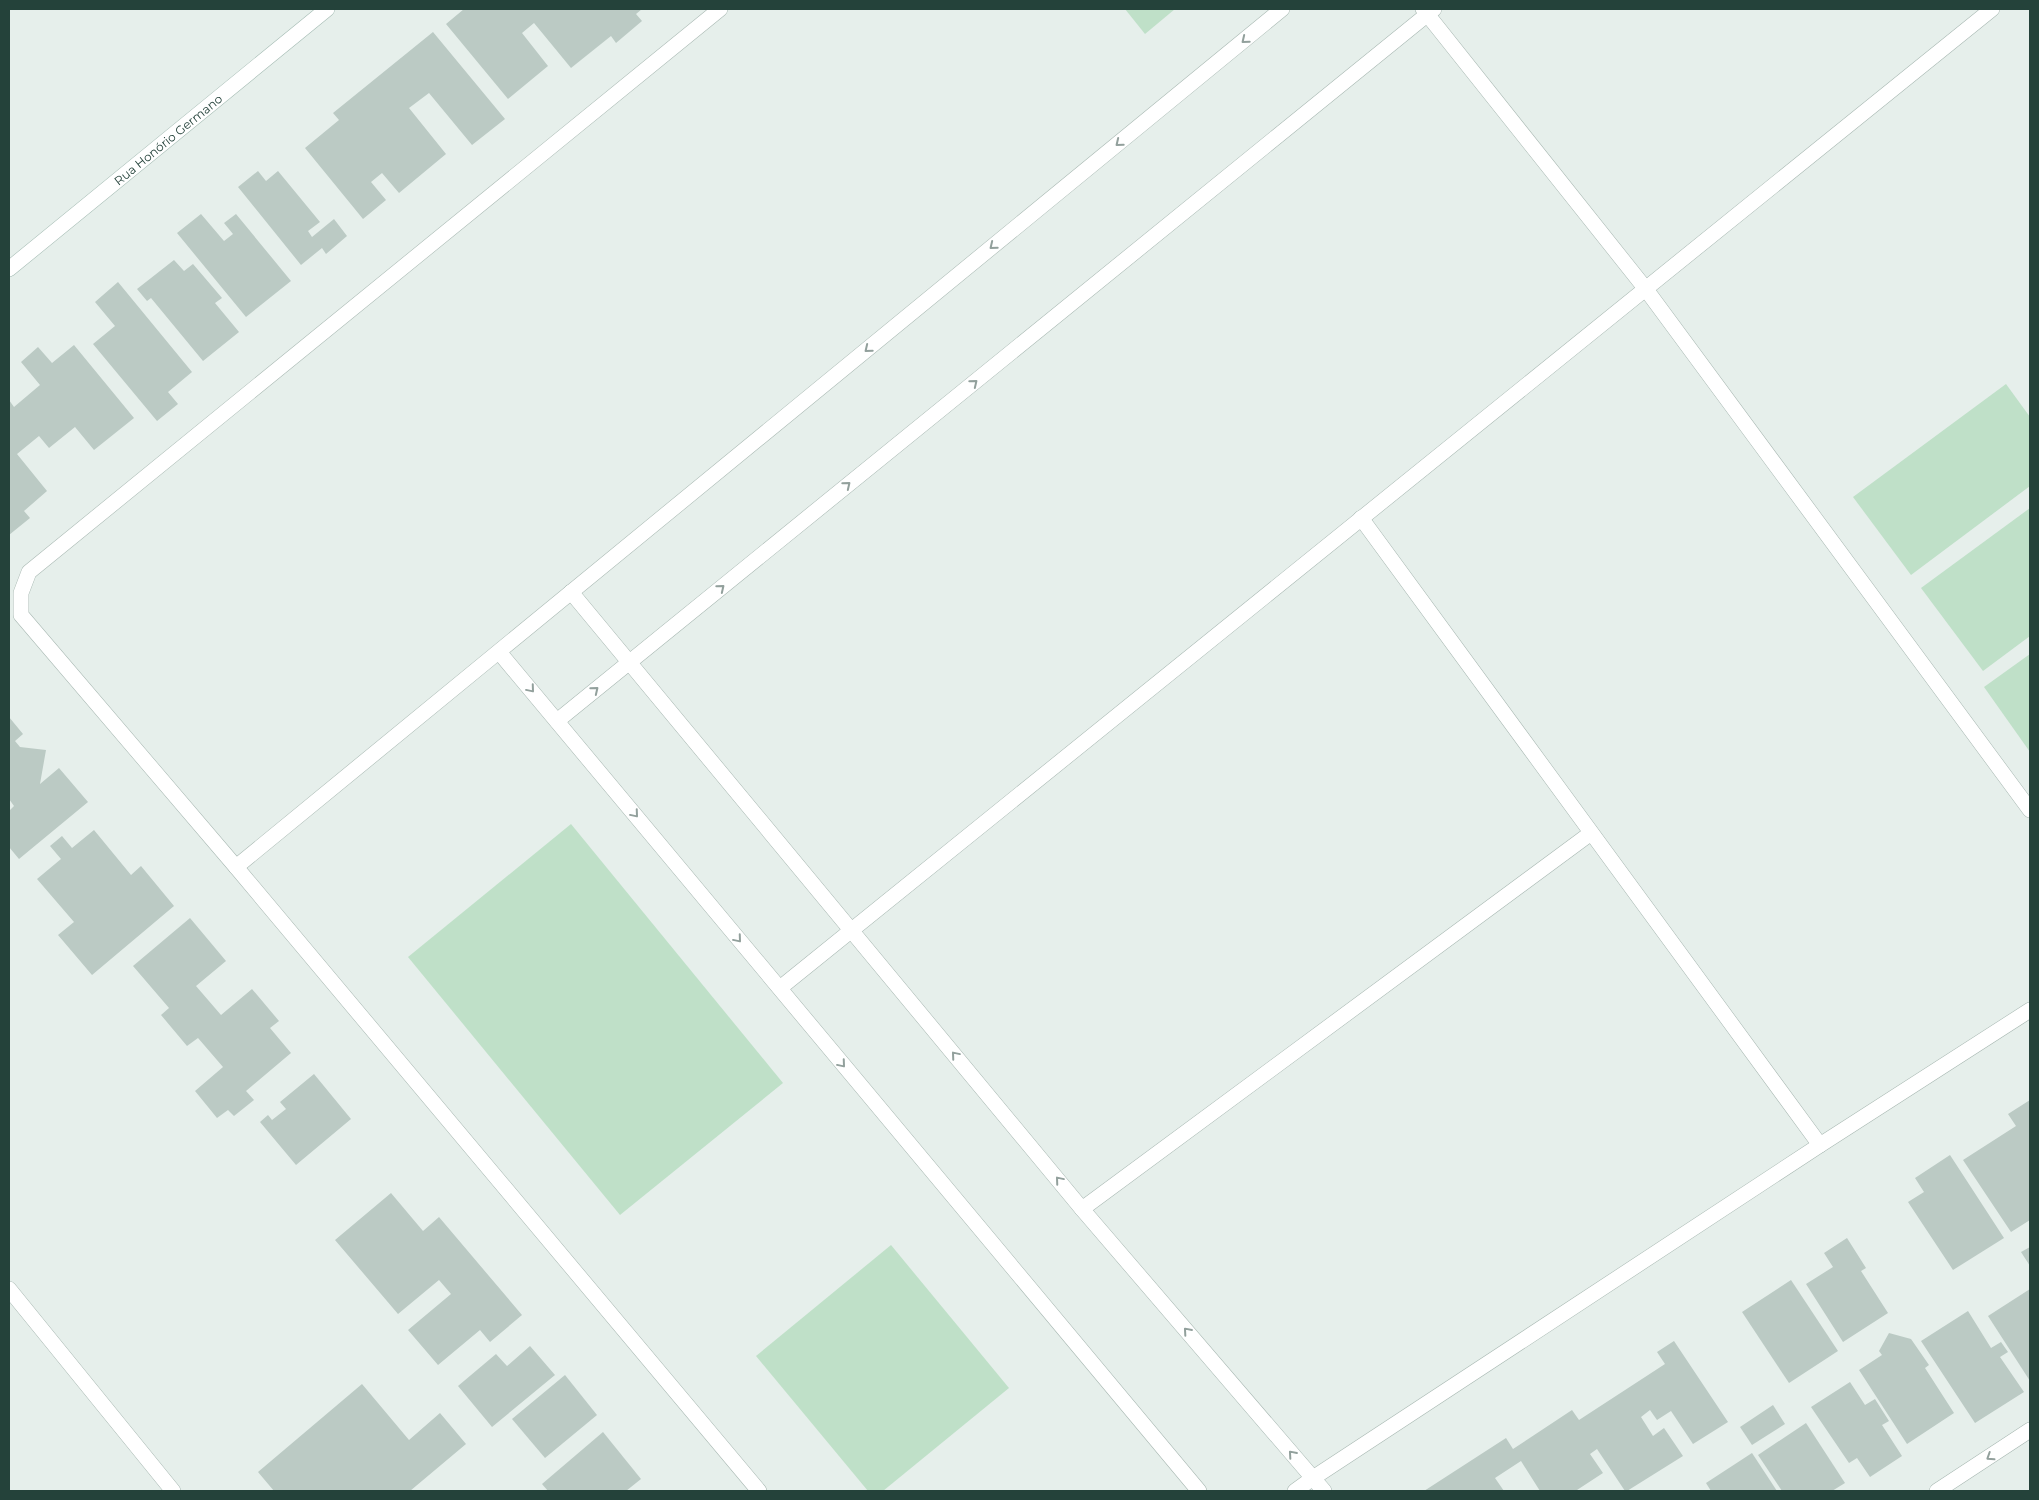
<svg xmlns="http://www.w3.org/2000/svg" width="2039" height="1500" font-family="Montserrat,sans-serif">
<rect width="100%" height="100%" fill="#e6efeb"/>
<g fill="#bfe0c8">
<path d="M 1125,9 L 1175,9 L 1145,34 Z"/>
<path d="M 2006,384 L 2030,417 L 2030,486 L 1911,575 L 1853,497 Z"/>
<path d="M 2030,508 L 2030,636 L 1983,671 L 1921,588 Z"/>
<path d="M 2030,654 L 2030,752 L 1984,687 Z"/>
<path d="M 571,824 L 783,1083 L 620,1215 L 408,957 Z"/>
<path d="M 891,1245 L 1009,1388 L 883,1491 L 868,1491 L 756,1356 Z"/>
</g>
<g fill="#bbcac4">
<path d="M 464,9 L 642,9 L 636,14 L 642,21 L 616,43 L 611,36 L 571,68 L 534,23 L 522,33 L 548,66 L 508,99 L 446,24 Z"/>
<path d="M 433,32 L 505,119 L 472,145 L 429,93 L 409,108 L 446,154 L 399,193 L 382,173 L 371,182 L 386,200 L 363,219 L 305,148 L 339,120 L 333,113 Z"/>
<path d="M 258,171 L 266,181 L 278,171 L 320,222 L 308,231 L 312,237 L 334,219 L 347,236 L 326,254 L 322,248 L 301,265 L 238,187 Z"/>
<path d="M 201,214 L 224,241 L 233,234 L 224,223 L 236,214 L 291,281 L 246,317 L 177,233 Z"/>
<path d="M 174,260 L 184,271 L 193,264 L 222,298 L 215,303 L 239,332 L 203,361 L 151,298 L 147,301 L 137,289 Z"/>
<path d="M 118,282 L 192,372 L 168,392 L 178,404 L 157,421 L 93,344 L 115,326 L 95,302 Z"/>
<path d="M 74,345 L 134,418 L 94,450 L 75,427 L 49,448 L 39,436 L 17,454 L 47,491 L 24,511 L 30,518 L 9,535 L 9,400 L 14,407 L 40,385 L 21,362 L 38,347 L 52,363 Z"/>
<path d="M 9,717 L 23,734 L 15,741 L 20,747 L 46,750 L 40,784 L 59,768 L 88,802 L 19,859 L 9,847 L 9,811 L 14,806 L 9,799 Z"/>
<path d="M 94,830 L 131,875 L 141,866 L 174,906 L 92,975 L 58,935 L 74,922 L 37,879 L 61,859 L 50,846 L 62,836 L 72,848 Z"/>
<path d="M 190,918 L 226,961 L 196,986 L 221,1015 L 252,989 L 279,1021 L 270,1028 L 291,1053 L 246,1091 L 254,1100 L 234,1116 L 228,1110 L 217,1118 L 195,1091 L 223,1067 L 198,1038 L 187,1046 L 161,1015 L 169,1008 L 133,966 Z"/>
<path d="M 314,1074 L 351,1119 L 296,1165 L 260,1122 L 268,1115 L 272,1120 L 286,1109 L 280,1102 Z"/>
<path d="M 2030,1100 L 2030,1220 L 2011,1232 L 1963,1160 L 2016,1126 L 2008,1114 Z"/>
<path d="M 1950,1155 L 2004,1238 L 1953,1270 L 1908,1202 L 1924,1192 L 1915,1178 Z"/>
<path d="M 391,1193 L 423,1231 L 439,1217 L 522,1315 L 490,1342 L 480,1330 L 438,1365 L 408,1330 L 451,1294 L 439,1280 L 398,1314 L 335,1240 Z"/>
<path d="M 1847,1238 L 1866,1268 L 1861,1271 L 1888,1313 L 1843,1342 L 1806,1284 L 1833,1267 L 1824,1253 Z"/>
<path d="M 2030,1247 L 2030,1266 L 2021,1252 Z"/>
<path d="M 1791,1280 L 1838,1351 L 1789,1383 L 1742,1312 Z"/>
<path d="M 2030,1289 L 2030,1381 L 1988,1316 Z"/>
<path d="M 1968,1311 L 1991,1348 L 2001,1342 L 2008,1352 L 2000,1357 L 2024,1392 L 1975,1423 L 1921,1341 Z"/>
<path d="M 1889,1333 L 1911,1339 L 1929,1365 L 1925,1368 L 1954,1413 L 1907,1444 L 1859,1370 L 1882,1355 L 1879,1351 Z"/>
<path d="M 1674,1341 L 1728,1422 L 1693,1444 L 1671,1411 L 1657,1420 L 1650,1410 L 1641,1417 L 1653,1436 L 1664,1428 L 1683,1456 L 1627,1491 L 1625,1491 L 1597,1449 L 1590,1454 L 1603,1473 L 1577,1490 L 1578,1491 L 1540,1491 L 1521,1461 L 1495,1478 L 1504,1491 L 1424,1491 L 1506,1438 L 1513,1449 L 1572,1410 L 1579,1420 L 1665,1364 L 1657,1352 Z"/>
<path d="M 530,1346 L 555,1375 L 492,1427 L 458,1386 L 496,1354 L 507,1366 Z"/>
<path d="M 565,1375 L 597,1415 L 545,1458 L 512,1419 Z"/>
<path d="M 1850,1382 L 1865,1405 L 1875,1399 L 1889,1421 L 1882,1425 L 1902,1456 L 1870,1477 L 1857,1458 L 1849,1463 L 1811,1407 Z"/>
<path d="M 362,1384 L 409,1440 L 440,1413 L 466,1444 L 410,1491 L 274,1491 L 258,1472 Z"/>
<path d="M 1773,1405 L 1785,1424 L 1752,1445 L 1740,1427 Z"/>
<path d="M 1806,1423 L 1845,1483 L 1832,1491 L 1782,1491 L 1758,1455 Z"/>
<path d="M 603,1432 L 641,1479 L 626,1491 L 548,1491 L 542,1484 Z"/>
<path d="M 1752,1453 L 1777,1491 L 1711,1491 L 1706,1483 Z"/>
</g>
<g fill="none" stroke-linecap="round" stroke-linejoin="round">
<g stroke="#a8b8b2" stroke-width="16">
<g id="street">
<path d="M 720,9 L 29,572 L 21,593 L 21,615 L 236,867 L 759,1491"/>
<path d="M 1423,9 L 1645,288 L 2030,810"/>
<path d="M 1361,518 L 1820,1145"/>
<path d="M 571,592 L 1082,1209 L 1324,1491"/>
<path d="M 499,652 L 1199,1491"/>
<path d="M 557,721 L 1434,9"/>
<path d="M 236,867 L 1282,9"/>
<path d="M 780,988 L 1992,9"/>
<path d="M 1082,1209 L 1591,833"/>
<path d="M 9,1289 L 173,1491"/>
<path d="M 1295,1491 L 1313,1478 L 1820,1145 L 2030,1010"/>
<path d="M 1937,1491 L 2030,1430"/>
</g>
</g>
<g stroke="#a4bbb3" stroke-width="16">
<g id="secondary">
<path id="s1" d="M 9,269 L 327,9"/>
</g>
</g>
<use href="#street" stroke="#fff" stroke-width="15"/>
<use href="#secondary" stroke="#fff" stroke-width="15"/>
</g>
<defs><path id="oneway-chevron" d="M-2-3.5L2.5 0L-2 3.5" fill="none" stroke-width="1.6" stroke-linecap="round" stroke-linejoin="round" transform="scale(1.25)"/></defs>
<g stroke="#92a09c">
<use href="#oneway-chevron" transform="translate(1245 40) rotate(141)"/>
<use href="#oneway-chevron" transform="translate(1119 143) rotate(141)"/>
<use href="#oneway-chevron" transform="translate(993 246) rotate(141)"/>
<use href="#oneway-chevron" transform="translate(868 349) rotate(141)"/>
<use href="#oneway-chevron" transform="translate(974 383) rotate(-39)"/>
<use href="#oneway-chevron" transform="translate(847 485) rotate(-39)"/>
<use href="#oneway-chevron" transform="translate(721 588) rotate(-39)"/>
<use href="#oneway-chevron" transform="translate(531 689) rotate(50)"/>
<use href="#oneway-chevron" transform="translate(595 690) rotate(-39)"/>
<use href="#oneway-chevron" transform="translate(635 814) rotate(50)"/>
<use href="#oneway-chevron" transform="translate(738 939) rotate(50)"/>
<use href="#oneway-chevron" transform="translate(955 1055) rotate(-130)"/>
<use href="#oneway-chevron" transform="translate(842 1064) rotate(50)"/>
<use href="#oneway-chevron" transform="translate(1059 1180) rotate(-130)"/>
<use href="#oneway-chevron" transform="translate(1187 1331) rotate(-131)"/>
<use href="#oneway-chevron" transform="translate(1292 1454) rotate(-131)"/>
<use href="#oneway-chevron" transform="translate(1990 1457) rotate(147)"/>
</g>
<g text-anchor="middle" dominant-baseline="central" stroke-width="4.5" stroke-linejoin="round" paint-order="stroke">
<g font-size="12" fill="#24423a" stroke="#f7fbf9">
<text stroke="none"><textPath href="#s1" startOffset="205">Rua Honório Germano</textPath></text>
</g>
</g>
<rect width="2039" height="1500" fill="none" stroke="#24423a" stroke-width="20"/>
</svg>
